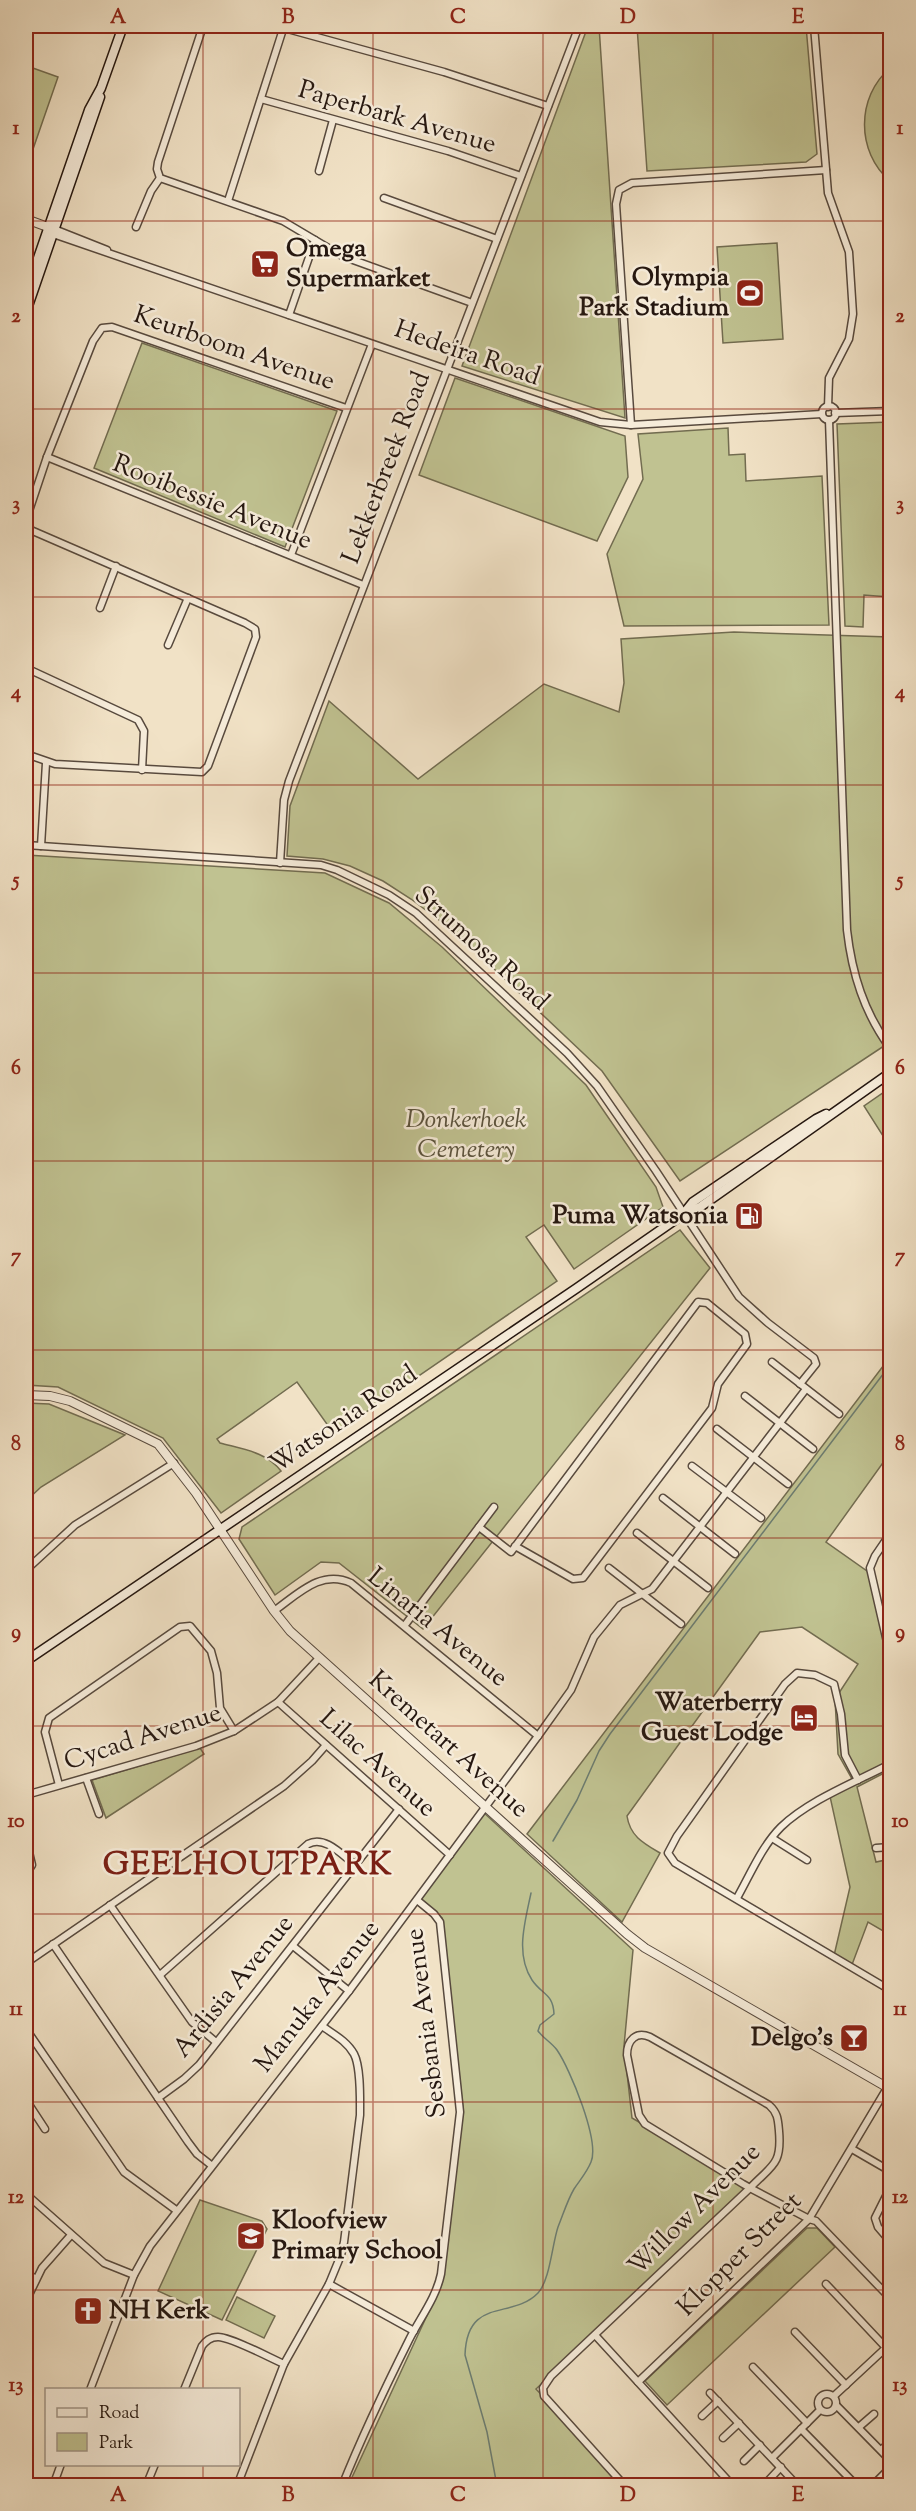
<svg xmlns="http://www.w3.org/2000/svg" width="916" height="2511" font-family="'Sorts Mill Goudy',serif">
<rect width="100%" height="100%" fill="#f1e2c6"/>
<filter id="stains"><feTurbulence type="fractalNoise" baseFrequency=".00333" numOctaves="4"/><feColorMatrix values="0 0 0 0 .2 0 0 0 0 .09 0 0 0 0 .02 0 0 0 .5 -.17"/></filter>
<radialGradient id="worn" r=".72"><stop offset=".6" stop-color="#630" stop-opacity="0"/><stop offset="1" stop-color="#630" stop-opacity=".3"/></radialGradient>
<g fill="#c0c291" stroke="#726c50" stroke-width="1.5">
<path d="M 588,26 L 599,26 L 625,418 L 462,366 Z"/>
<path d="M 637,26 L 806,26 L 817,154 L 806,162 L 647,171 Z"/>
<path d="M 30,67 L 58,77 L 32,152 L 26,150 L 26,80 Z"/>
<path d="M 890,68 L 890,181 C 856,152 856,97 890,68 Z"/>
<path d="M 777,243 L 783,339 L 723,343 L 717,247 Z"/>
<path d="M 142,343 L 337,411 L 285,547 L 94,468 Z"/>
<path d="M 455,378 L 625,436 L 628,477 L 597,541 L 419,475 Z"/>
<path d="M 890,422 L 890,597 L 864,595 L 863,627 L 845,626 L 837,424 Z"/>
<path d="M 728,428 L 729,455 L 745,454 L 746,481 L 822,476 L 829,625 L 624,626 L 607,554 L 643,479 L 638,434 Z"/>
<path d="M 734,632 L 890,637 L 890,1042 L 680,1181 L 602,1071 L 455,932 L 411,899 L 383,881 L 350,866 L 323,859 L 287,856 L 290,806 L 329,701 L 418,779 L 544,684 L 619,712 L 624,683 L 621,639 Z"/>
<path d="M 26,855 L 325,873 L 389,903 L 442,947 L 586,1085 L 656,1187 L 663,1207 L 574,1269 L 544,1225 L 526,1237 L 557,1281 L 334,1434 L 297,1382 L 217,1439 L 220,1443 C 242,1449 267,1452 281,1471 L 221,1513 L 163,1438 L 58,1387 L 26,1385 Z"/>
<path d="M 890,1088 L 890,1147 L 864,1106 Z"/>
<path d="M 680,1230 L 710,1268 L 423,1629 L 339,1563 L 321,1562 L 275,1595 L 239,1539 L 242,1527 Z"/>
<path d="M 890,1357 L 890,1453 L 826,1542 L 874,1576 L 890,1641 L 890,1770 L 857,1787 L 876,1862 L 890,1859 L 890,1935 L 868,1922 L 850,1970 L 833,1960 L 850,1887 L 829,1792 L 852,1779 L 838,1754 L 835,1699 L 858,1664 L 802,1627 L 760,1632 L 627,1816 C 630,1836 643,1843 660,1853 L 622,1922 L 527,1834 Z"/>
<path d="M 26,1403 L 49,1404 L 125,1435 L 41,1487 L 26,1501 Z"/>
<path d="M 200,1748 L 204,1754 L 106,1818 L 92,1780 Z"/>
<path d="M 482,1811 L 633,1950 L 624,2046 L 632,2118 L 751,2187 L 536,2389 L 623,2481 L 621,2485 L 348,2486 L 442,2283 L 463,2109 L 442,1918 L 417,1900 Z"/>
<path d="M 200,2200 L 262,2221 L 267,2229 L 222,2320 L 158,2291 Z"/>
<path d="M 807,2228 L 817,2228 L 835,2247 L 667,2405 L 645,2381 Z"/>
<path d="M 237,2297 L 275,2316 L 264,2338 L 226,2320 Z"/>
</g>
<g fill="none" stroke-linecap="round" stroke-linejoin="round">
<g stroke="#6c7c70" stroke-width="1.5">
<path d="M 553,1841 L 577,1800 L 599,1751 L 610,1734 L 890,1365"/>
<path d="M 497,2486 L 487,2432 L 465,2355 C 467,2296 512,2320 538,2293 C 550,2280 552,2245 558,2227 C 563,2215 567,2201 574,2189 C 580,2180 587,2172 591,2162 C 600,2141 570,2069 557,2050 C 552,2043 543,2038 538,2031 L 540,2025 L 554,2014 C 553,1993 542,1995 532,1980 C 515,1954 525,1922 531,1893"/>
</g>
<g stroke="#584a3e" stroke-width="9">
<g id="minor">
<path d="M 203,26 L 158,162 L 157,169 L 160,178 L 283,221 L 342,256 L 472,303"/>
<path d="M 814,26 L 828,193 L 849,252 L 853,314 L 849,339 L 829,378 L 828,407"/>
<path d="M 284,28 L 444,72 L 548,106"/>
<path d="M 261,99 L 448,151 L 521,176"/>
<path d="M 319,171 L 333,120"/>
<path d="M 384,198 L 497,239"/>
<path d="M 228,201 L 284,26"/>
<path d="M 136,227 L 151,191 L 160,178"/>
<path d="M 54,229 L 107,250"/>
<path d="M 53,234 L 600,422 L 631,425 L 822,414"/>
<path d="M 289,315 L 315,240"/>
<circle cx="829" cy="413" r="7"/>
<path d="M 835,413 L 890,411"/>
<path d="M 829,420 L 847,930 C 852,974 864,1012 890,1048"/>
<path d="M 631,425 L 616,204 L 619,190 L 632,183 L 826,170"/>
<path d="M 47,457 L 363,585"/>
<path d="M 26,520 L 47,457 L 93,341 L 102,328 L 112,327 L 346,408"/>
<path d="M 26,528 L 245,623 L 255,629 L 256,637 L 208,766 L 202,772 L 55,764 L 26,754"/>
<path d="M 291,555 L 372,344"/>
<path d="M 100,608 L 116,566"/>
<path d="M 168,645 L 188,598"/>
<path d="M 26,668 L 138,720 L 144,731 L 142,770"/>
<path d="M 26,845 L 321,865 L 337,870 L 389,895 L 416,913 L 567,1053 L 597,1086 L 656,1171 L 739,1297 L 768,1323 L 814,1358 L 816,1364 L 800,1384"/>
<path d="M 41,846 L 46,763"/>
<path d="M 280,863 L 284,800 L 289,781 L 579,26"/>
<path d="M 772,1362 L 839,1414"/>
<path d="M 745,1396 L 813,1449"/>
<path d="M 717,1429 L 788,1484"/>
<path d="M 692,1466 L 761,1518"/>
<path d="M 663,1498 L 735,1554"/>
<path d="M 479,1527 L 511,1552 L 698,1302 L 707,1303 L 745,1334 L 747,1344 L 718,1384 L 712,1408 L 583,1578 L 573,1579 L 515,1546"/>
<path d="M 637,1533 L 708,1588"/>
<path d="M 890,1534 L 875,1556 L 870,1568 L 890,1655"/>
<path d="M 609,1568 L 681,1624"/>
<path d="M 26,1570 L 75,1525 L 174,1463"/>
<path d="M 274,1611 C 298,1594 321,1569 351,1583 L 538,1736"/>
<path d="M 405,1625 L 494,1507"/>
<path d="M 278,1702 L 450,1855"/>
<path d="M 86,1778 L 99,1814"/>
<path d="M 858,1780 L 845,1755 L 841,1714 L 834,1684 L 815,1675 L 797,1673 L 785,1684 L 677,1836 L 668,1853 L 675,1863 L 890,1990"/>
<path d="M 59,1785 L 45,1732 L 49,1718 L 180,1627 L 190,1626 L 211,1651 L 217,1673 L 220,1708 L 234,1731"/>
<path d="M 26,1795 L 196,1746 L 234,1731 L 278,1702 L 319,1658"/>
<path d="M 772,1838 L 807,1860"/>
<path d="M 26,1839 L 32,1865 L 26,1874"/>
<path d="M 876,1848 L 890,1847"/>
<path d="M 737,1898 C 750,1875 762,1846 781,1827 C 809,1800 856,1782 890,1764"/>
<path d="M 110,1905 L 192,2022 L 216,2042"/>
<path d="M 53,1944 L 188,2142 L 197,2154 L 211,2165"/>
<path d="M 293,1946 L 349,1991"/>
<path d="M 26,1963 L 284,1786 L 312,1761 L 326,1745"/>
<path d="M 160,1975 L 308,1844 C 325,1835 342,1855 355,1865"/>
<path d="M 26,2029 L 124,2172 L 176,2210"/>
<path d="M 158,2098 L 184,2079 L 199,2065 L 399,1809"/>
<path d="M 26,2100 L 45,2129"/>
<path d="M 852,2149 L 890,2171"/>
<path d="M 890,2188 L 875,2218 L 878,2227 L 890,2241"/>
<path d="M 26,2194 L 104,2263 L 134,2275"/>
<path d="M 26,2274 L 35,2278"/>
<path d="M 329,2284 L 414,2331"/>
<path d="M 826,2284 L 890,2352"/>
<path d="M 26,2301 L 42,2268 L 71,2235"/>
<path d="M 795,2332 L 846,2385"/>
<path d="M 595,2335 L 733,2486"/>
<path d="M 753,2367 L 807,2423"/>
<path d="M 638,2382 L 809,2219 L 890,2083"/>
<path d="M 90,2390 L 134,2275 L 150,2246 L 349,1991 L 538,1736 L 571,1690 L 594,1637 L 620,1605 L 652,1589 L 806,1389"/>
<path d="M 184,2390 L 202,2346 C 206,2341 210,2337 218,2337 C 231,2337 270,2358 284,2364"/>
<path d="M 710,2393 L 798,2486"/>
<circle cx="827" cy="2403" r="9"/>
<path d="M 834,2396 L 890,2344"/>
<path d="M 836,2405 L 890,2460"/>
<path d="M 702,2416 L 718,2401"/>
<path d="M 859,2427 L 874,2414"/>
<path d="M 801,2429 L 857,2486"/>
<path d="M 723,2438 L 739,2423"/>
<path d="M 881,2450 L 890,2442"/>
<path d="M 772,2458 L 820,2410"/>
<path d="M 744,2461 L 760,2445"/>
<path d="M 766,2483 L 781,2467"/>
<path d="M 53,2486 L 61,2464"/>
<path d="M 146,2486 L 155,2464"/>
<path d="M 237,2486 L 284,2364 L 329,2284 L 341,2255 L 344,2242 L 360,2115 C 360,2099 361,2067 354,2054 C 347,2041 333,2034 322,2026"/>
<path d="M 342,2486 C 362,2436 385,2388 409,2340 C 420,2318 436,2298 441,2274 L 460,2112 L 440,1922 L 434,1914 L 417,1900"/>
<path d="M 625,2486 L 544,2396 L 543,2388 L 551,2376 L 750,2188 C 772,2165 782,2165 779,2131 C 778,2120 778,2113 769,2105 L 650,2037 C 636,2031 627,2040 627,2055 L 639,2115 L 645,2124 L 743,2184 L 750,2188 L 809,2219 L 816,2221 L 890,2298"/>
<path d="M 872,2486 L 890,2468"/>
</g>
</g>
<g stroke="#584a3e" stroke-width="10">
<g id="tertiary">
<path d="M 26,219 L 53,229"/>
<path d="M 26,1395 L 50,1396 L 70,1401 L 158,1444 L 196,1493 L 274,1611 L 290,1631 L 627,1934 L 645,1948 L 890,2089"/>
</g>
</g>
<g stroke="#251710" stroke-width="11">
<g id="secondary">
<path d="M 26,293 L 89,110 L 101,88 L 123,26"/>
<path d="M 26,312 L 100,97"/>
<path d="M 685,1212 L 693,1202 L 816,1119 L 826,1114"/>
<path d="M 26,1661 L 577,1288 L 685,1213 L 700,1207 L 890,1073"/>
</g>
</g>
<use href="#minor" stroke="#f6ecda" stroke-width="6"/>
<use href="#tertiary" stroke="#f6ecda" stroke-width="8"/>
<use href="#secondary" stroke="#f6ecda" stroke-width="8"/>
</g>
<path fill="none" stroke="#8f2418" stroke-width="1.5" stroke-opacity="0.55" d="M 203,26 L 203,2390M 373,26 L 373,2486M 543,26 L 543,2486M 713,26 L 713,2486M 26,221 L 890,221M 26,409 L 890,409M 26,597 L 890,597M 26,785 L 890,785M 26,973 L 890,973M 26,1161 L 890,1161M 26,1350 L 890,1350M 26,1538 L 890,1538M 26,1726 L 890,1726M 26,1914 L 890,1914M 26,2102 L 890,2102M 26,2290 L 890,2290M 203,2464 L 203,2486"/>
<defs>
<g id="supermarket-square" transform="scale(1.5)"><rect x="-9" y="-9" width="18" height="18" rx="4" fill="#8f2418" stroke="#f6ecda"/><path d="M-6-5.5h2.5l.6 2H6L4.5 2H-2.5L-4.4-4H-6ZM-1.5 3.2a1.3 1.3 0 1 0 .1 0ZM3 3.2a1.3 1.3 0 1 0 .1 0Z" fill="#fff"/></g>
<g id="stadium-square" transform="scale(1.5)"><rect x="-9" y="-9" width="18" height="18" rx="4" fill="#8f2418" stroke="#f6ecda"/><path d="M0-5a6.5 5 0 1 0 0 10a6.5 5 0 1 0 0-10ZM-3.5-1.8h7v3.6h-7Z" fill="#fff"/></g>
<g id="fuel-square" transform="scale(1.5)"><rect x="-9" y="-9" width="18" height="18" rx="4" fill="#8f2418" stroke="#f6ecda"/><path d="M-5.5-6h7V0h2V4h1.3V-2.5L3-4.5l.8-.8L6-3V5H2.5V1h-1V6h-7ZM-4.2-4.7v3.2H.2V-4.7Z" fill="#fff"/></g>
<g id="hotel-square" transform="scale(1.5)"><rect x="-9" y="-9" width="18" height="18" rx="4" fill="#8f2418" stroke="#f6ecda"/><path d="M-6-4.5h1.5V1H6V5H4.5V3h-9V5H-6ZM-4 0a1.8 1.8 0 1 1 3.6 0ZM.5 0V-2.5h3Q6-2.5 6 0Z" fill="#fff"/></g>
<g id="bar-square" transform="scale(1.5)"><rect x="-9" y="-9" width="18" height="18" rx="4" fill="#8f2418" stroke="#f6ecda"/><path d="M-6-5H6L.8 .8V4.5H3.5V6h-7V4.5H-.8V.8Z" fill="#fff"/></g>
<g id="school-square" transform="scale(1.5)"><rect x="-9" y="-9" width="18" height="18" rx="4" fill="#8f2418" stroke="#f6ecda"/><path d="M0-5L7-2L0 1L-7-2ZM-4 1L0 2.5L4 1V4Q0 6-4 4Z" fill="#fff"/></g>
<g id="church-square" transform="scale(1.5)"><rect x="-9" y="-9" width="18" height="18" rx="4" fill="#8f2418" stroke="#f6ecda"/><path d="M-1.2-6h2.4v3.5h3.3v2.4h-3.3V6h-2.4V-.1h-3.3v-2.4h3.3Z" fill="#fff"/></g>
</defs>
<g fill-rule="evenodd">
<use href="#supermarket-square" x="265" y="264"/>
<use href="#stadium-square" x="750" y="293"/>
<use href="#fuel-square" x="749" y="1216"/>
<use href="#hotel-square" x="804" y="1718"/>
<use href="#bar-square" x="854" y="2038"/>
<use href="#school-square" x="251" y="2236"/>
<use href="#church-square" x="88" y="2311"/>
</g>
<g text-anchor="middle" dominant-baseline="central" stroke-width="5" stroke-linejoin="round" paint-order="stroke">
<g font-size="26" fill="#251710" stroke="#f6ecda">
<text transform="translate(397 118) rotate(16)">Paperbark Avenue</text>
<text transform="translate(234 349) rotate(19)">Keurboom Avenue</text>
<text transform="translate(467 354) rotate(19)">Hedeira Road</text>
<text transform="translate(387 468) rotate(-69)">Lekkerbreek Road</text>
<text transform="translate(212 503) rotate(22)">Rooibessie Avenue</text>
<text transform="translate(481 949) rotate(42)">Strumosa Road</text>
<text transform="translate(344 1420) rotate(-34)">Watsonia Road</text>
<text transform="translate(437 1628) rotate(39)">Linaria Avenue</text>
<text transform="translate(143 1738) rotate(-18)">Cycad Avenue</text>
<text transform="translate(448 1745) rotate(42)">Kremetart Avenue</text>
<text transform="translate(377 1764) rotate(42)">Lilac Avenue</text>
<text transform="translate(234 1987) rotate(-51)">Ardisia Avenue</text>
<text transform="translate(318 1997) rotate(-52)">Manuka Avenue</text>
<text transform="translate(427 2023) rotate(-97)">Sesbania Avenue</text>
<text transform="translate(695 2210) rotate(-45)">Willow Avenue</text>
<text transform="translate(740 2255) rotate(-45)">Klopper Street</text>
</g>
<g font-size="26" font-weight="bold" fill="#251710" stroke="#f6ecda" text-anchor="end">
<text x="286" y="249" text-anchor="start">Omega<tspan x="286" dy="30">Supermarket</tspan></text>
<text x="729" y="278">Olympia<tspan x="729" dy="30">Park Stadium</tspan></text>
<text x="728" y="1216">Puma Watsonia</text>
<text x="783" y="1703">Waterberry<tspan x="783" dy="30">Guest Lodge</tspan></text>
<text x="833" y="2038">Delgo's</text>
<text x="272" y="2221" text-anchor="start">Kloofview<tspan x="272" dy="30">Primary School</tspan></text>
<text x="109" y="2311" text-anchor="start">NH Kerk</text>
</g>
<g font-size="26" font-style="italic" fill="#5b533d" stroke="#f6ecda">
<text x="466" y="1120">Donkerhoek<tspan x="466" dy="30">Cemetery</tspan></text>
</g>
<g font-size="32" font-weight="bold" letter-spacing="1.5" fill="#7a1f14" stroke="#f6ecda">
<text x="248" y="1866">GEELHOUTPARK</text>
</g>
</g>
<rect width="916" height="2511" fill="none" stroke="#f1e2c6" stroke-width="66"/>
<rect x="45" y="2388" width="195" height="78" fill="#f6ecda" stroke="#a29789" stroke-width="1.5"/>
<rect x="57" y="2408" width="30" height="9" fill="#f6ecda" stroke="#a29789" stroke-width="1.5"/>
<text x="99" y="2418" font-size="18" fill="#251710">Road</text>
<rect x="57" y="2433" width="30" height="18" fill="#c0c291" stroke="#a29789" stroke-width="1.5"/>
<text x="99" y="2448" font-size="18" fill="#251710">Park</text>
<rect x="33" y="33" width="850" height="2445" fill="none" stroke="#8f2418" stroke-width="2"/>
<g font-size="20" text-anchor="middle" font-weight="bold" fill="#8f2418">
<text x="118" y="23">A</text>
<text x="288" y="23">B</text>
<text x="458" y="23">C</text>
<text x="628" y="23">D</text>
<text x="798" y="23">E</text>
<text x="16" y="134">1</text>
<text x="900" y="134">1</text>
<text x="16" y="322">2</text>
<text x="900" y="322">2</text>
<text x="16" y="510">3</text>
<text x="900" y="510">3</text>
<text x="16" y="698">4</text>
<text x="900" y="698">4</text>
<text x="16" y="886">5</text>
<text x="900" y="886">5</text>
<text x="16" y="1074">6</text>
<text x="900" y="1074">6</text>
<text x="16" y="1262">7</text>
<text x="900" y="1262">7</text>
<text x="16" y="1450">8</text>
<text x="900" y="1450">8</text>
<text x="16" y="1638">9</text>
<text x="900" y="1638">9</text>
<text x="16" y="1827">10</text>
<text x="900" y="1827">10</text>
<text x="16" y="2015">11</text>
<text x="900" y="2015">11</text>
<text x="16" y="2203">12</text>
<text x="900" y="2203">12</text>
<text x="16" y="2391">13</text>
<text x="900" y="2391">13</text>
<text x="118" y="2501">A</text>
<text x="288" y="2501">B</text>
<text x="458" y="2501">C</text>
<text x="628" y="2501">D</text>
<text x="798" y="2501">E</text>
</g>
<rect width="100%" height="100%" filter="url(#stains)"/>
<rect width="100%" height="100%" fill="url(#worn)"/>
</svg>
